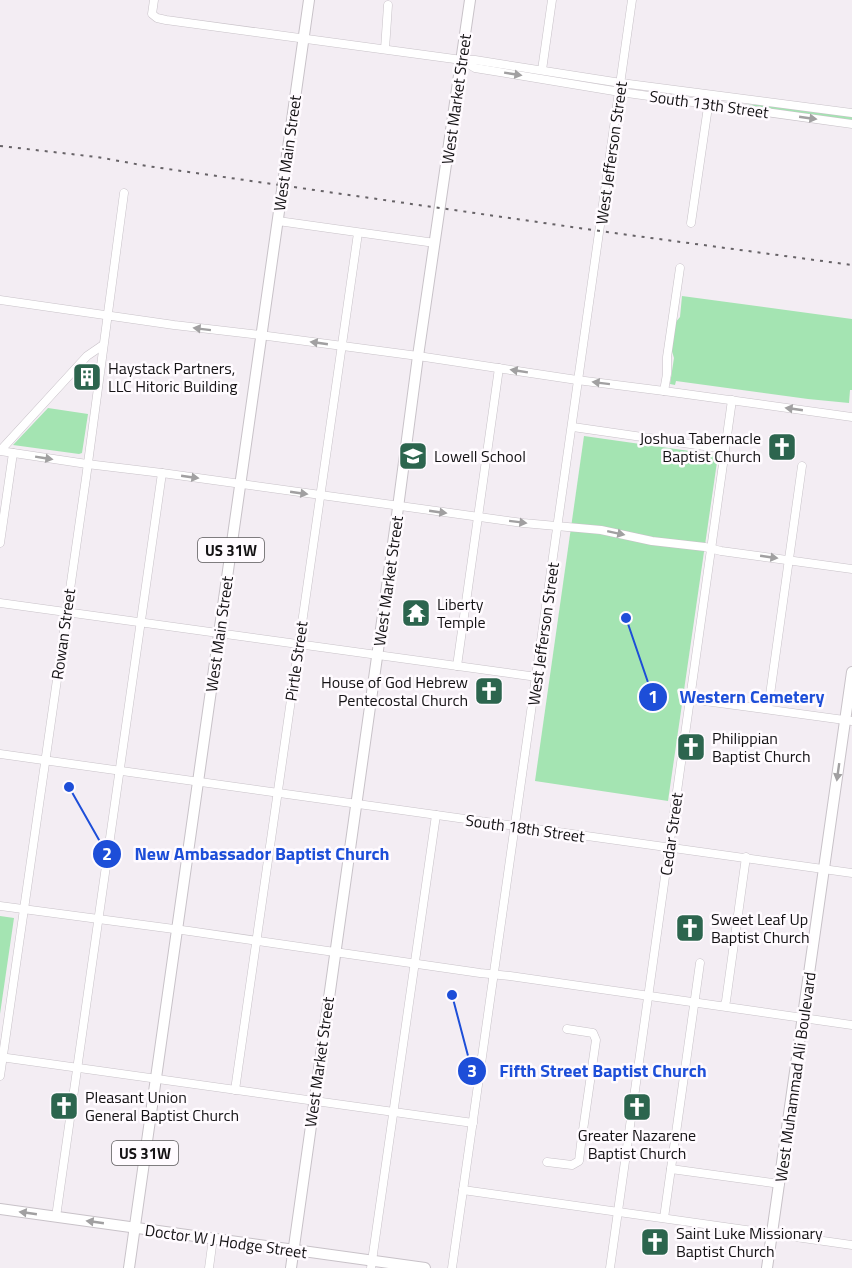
<svg xmlns="http://www.w3.org/2000/svg" width="852" height="1268" font-family="'Titillium Web',sans-serif">
<rect width="100%" height="100%" fill="#f3edf3"/>
<g fill="#a4e4b2">
<path d="M 718,102 L 745,105 L 762,104 L 852,117 L 852,121 Z"/>
<path d="M 682,296 L 852,319 L 852,390 L 850,390 L 849,403 L 808,399 L 676,381 L 675,385 L 670,384 L 674,358 L 671,348 L 674,324 L 680,317 Z"/>
<path d="M 48,408 L 88,414 L 82,453 L 79,454 L 13,445 Z"/>
<path d="M 584,436 L 718,455 L 668,801 L 535,781 Z"/>
<path d="M 0,916 L 14,918 L 0,1014 Z"/>
</g>
<g fill="none" stroke-linecap="round" stroke-linejoin="round">
<g stroke="#c8c2c8" stroke-width="9">
<g id="minor">
<path d="M 154,0 L 152,14 L 157,18 L 166,20 L 462,60 L 475,60 L 621,83 L 852,113"/>
<path d="M 385,49 L 388,5"/>
<path d="M 462,60 L 475,68 L 620,92 L 852,124"/>
<path d="M 542,70 L 552,0"/>
<path d="M 278,221 L 435,243"/>
<path d="M 691,223 L 709,100"/>
<path d="M 0,300 L 174,325 L 260,335 L 418,356 L 577,380 L 664,391 L 852,417"/>
<path d="M 664,391 L 667,374 L 667,357 L 680,268"/>
<path d="M 573,427 L 725,449"/>
<path d="M 0,451 L 87,464 L 162,473 L 523,523 L 601,530 L 652,541 L 705,547 L 721,551 L 852,569"/>
<path d="M 0,451 L 87,356 L 103,345"/>
<path d="M 0,543 L 13,453"/>
<path d="M 0,603 L 537,677"/>
<path d="M 457,666 L 499,368"/>
<path d="M 690,699 L 852,721"/>
<path d="M 768,709 L 802,466"/>
<path d="M 0,754 L 852,873"/>
<path d="M 0,906 L 189,931 L 480,973 L 510,976 L 852,1025"/>
<path d="M 724,1006 L 726,1001 L 746,857"/>
<path d="M 0,1057 L 473,1123"/>
<path d="M 0,1076 L 86,478 L 124,193"/>
<path d="M 235,1090 L 358,233"/>
<path d="M 547,1162 L 572,1165 L 579,1161 L 581,1144 L 596,1040 L 593,1033 L 567,1029"/>
<path d="M 671,1169 L 780,1184"/>
<path d="M 463,1190 L 852,1245"/>
<path d="M 56,1217 L 162,473"/>
<path d="M 664,1218 L 700,963"/>
<path d="M 209,1268 L 213,1238"/>
<path d="M 371,1268 L 436,815"/>
<path d="M 452,1268 L 632,0"/>
<path d="M 610,1268 L 732,400"/>
</g>
</g>
<g stroke="#c8c2c8" stroke-width="12">
<g id="major">
<path d="M 0,1209 L 425,1268"/>
<path d="M 129,1268 L 309,0"/>
<path d="M 291,1268 L 397,515 L 418,356 L 470,0"/>
<path d="M 767,1268 L 852,672"/>
</g>
</g>
<use href="#minor" stroke="#fff" stroke-width="8"/>
<use href="#major" stroke="#fff" stroke-width="10"/>
<path stroke="#676367" stroke-width="2" stroke-dasharray="3 6" stroke-linecap="butt" d="M 0,146 L 97,157 L 147,166 L 614,233 L 852,265"/>
</g>
<defs><path id="oneway-solid" d="M-6-.8H1V-3.2L6.5 0L1 3.2V.8H-6Z" transform="scale(1.5)"/></defs>
<g fill="#a1a0a1">
<use href="#oneway-solid" transform="translate(513 74) rotate(9)"/>
<use href="#oneway-solid" transform="translate(808 118) rotate(8)"/>
<use href="#oneway-solid" transform="translate(202 329) rotate(-173)"/>
<use href="#oneway-solid" transform="translate(319 343) rotate(-172)"/>
<use href="#oneway-solid" transform="translate(519 371) rotate(-171)"/>
<use href="#oneway-solid" transform="translate(601 383) rotate(-173)"/>
<use href="#oneway-solid" transform="translate(794 409) rotate(-172)"/>
<use href="#oneway-solid" transform="translate(44 458) rotate(9)"/>
<use href="#oneway-solid" transform="translate(190 477) rotate(8)"/>
<use href="#oneway-solid" transform="translate(299 493) rotate(8)"/>
<use href="#oneway-solid" transform="translate(438 512) rotate(8)"/>
<use href="#oneway-solid" transform="translate(518 522) rotate(7)"/>
<use href="#oneway-solid" transform="translate(616 533) rotate(12)"/>
<use href="#oneway-solid" transform="translate(769 557) rotate(8)"/>
<use href="#oneway-solid" transform="translate(838 772) rotate(98)"/>
<use href="#oneway-solid" transform="translate(28 1213) rotate(-172)"/>
<use href="#oneway-solid" transform="translate(95 1222) rotate(-172)"/>
</g>
<defs>
<g id="building-square" transform="scale(1.5)"><rect x="-9" y="-9" width="18" height="18" rx="4" fill="#2c654e" stroke="#fffbff"/><path d="M-4-6H4V6H1V3H-1V6H-4ZM-2.5-4.3h1.7v1.8h-1.7ZM.8-4.3h1.7v1.8H.8ZM-2.5-1h1.7V.8h-1.7ZM.8-1h1.7V.8H.8Z" fill="#fff"/></g>
<g id="church-square" transform="scale(1.5)"><rect x="-9" y="-9" width="18" height="18" rx="4" fill="#2c654e" stroke="#fffbff"/><path d="M-1.2-6h2.4v3.5h3.3v2.4h-3.3V6h-2.4V-.1h-3.3v-2.4h3.3Z" fill="#fff"/></g>
<g id="school-square" transform="scale(1.5)"><rect x="-9" y="-9" width="18" height="18" rx="4" fill="#2c654e" stroke="#fffbff"/><path d="M0-5L7-2L0 1L-7-2ZM-4 1L0 2.5L4 1V4Q0 6-4 4Z" fill="#fff"/></g>
<g id="temple-square" transform="scale(1.5)"><rect x="-9" y="-9" width="18" height="18" rx="4" fill="#2c654e" stroke="#fffbff"/><path d="M0-6L5-2H3V0L6.5 2.5H4V6H1.5V3h-3V6H-4V2.5H-6.5L-3 0V-2H-5Z" fill="#fff"/></g>
</defs>
<g fill-rule="evenodd">
<use href="#building-square" x="87" y="377"/>
<use href="#church-square" x="782" y="447"/>
<use href="#school-square" x="413" y="456"/>
<use href="#temple-square" x="416" y="613"/>
<use href="#church-square" x="489" y="691"/>
<use href="#church-square" x="691" y="747"/>
<use href="#church-square" x="690" y="928"/>
<use href="#church-square" x="64" y="1106"/>
<use href="#church-square" x="637" y="1107"/>
<use href="#church-square" x="655" y="1242"/>
</g>
<g text-anchor="middle" dominant-baseline="central" stroke-width="5" stroke-linejoin="round" paint-order="stroke">
<g fill="#fffbff" stroke="#5a585a" stroke-width="1.5">
<rect x="198" y="538" width="66" height="24" rx="4.5"/>
<rect x="112" y="1141" width="66" height="24" rx="4.5"/>
</g>
<g font-size="15" font-weight="bold" fill="#141214">
<text x="231" y="550">US 31W</text>
<text x="145" y="1153">US 31W</text>
</g>
<g font-size="16" fill="#141214" stroke="#fffbff">
<text transform="translate(456 99) rotate(-82)">West Market Street</text>
<text transform="translate(709 104) rotate(8)">South 13th Street</text>
<text transform="translate(287 153) rotate(-82)">West Main Street</text>
<text transform="translate(611 153) rotate(-82)">West Jefferson Street</text>
<text transform="translate(388 581) rotate(-82)">West Market Street</text>
<text transform="translate(63 634) rotate(-82)">Rowan Street</text>
<text transform="translate(219 634) rotate(-82)">West Main Street</text>
<text transform="translate(543 634) rotate(-82)">West Jefferson Street</text>
<text transform="translate(296 661) rotate(-82)">Pirtle Street</text>
<text transform="translate(525 828) rotate(8)">South 18th Street</text>
<text transform="translate(671 834) rotate(-82)">Cedar Street</text>
<text transform="translate(319 1062) rotate(-82)">West Market Street</text>
<text transform="translate(795 1077) rotate(-82)">West Muhammad Ali Boulevard</text>
<text transform="translate(226 1241) rotate(8)">Doctor W J Hodge Street</text>
</g>
<g font-size="16" fill="#141214" stroke="#fffbff" text-anchor="start">
<text x="108" y="368">Haystack Partners,<tspan x="108" dy="18">LLC Hitoric Building</tspan></text>
<text x="761" y="438" text-anchor="end">Joshua Tabernacle<tspan x="761" dy="18">Baptist Church</tspan></text>
<text x="434" y="456">Lowell School</text>
<text x="437" y="604">Liberty<tspan x="437" dy="18">Temple</tspan></text>
<text x="468" y="682" text-anchor="end">House of God Hebrew<tspan x="468" dy="18">Pentecostal Church</tspan></text>
<text x="712" y="738">Philippian<tspan x="712" dy="18">Baptist Church</tspan></text>
<text x="711" y="919">Sweet Leaf Up<tspan x="711" dy="18">Baptist Church</tspan></text>
<text x="85" y="1097">Pleasant Union<tspan x="85" dy="18">General Baptist Church</tspan></text>
<text x="637" y="1135" text-anchor="middle">Greater Nazarene<tspan x="637" dy="18">Baptist Church</tspan></text>
<text x="676" y="1233">Saint Luke Missionary<tspan x="676" dy="18">Baptist Church</tspan></text>
</g>
</g>
<path fill="none" stroke="#1d4ed8" stroke-width="2" d="M626 618L653 697M69 787L107 854M452 995L472 1071"/>
<g fill="#1d4ed8" stroke="#fffbff" stroke-width="2">
<circle cx="626" cy="618" r="6"/>
<circle cx="69" cy="787" r="6"/>
<circle cx="452" cy="995" r="6"/>
<circle cx="653" cy="697" r="15"/>
<circle cx="107" cy="854" r="15"/>
<circle cx="472" cy="1071" r="15"/>
</g>
<g font-size="18" text-anchor="middle" font-weight="bold" fill="#fff">
<text x="653" y="703">1</text>
<text x="107" y="860">2</text>
<text x="472" y="1077">3</text>
</g>
<g font-size="18" text-anchor="middle" font-weight="bold" fill="#1d4ed8" stroke="#fffbff" stroke-width="5" stroke-linejoin="round" paint-order="stroke">
<text x="752" y="703">Western Cemetery</text>
<text x="262" y="860">New Ambassador Baptist Church</text>
<text x="603" y="1077">Fifth Street Baptist Church</text>
</g>
</svg>
